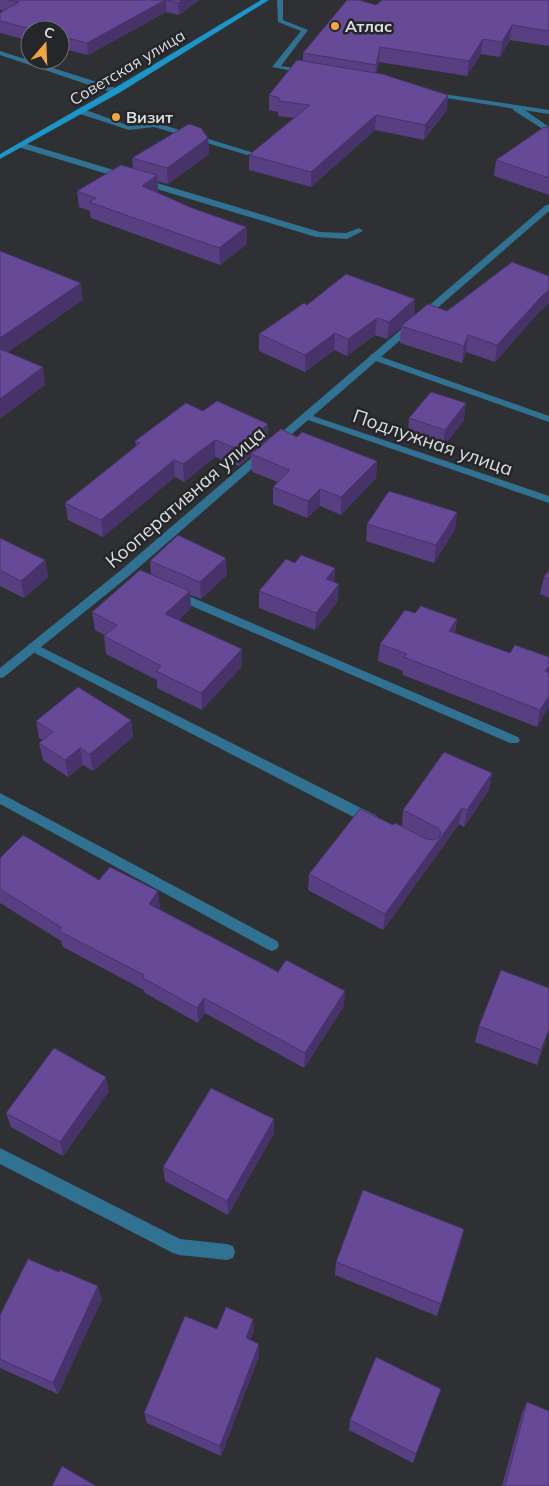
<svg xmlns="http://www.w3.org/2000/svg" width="549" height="1486" font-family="Mulish,sans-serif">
<rect width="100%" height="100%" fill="#2e3033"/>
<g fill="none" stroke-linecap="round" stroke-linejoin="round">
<g fill="#317192" fill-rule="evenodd">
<path d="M 513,106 L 519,106 L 549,127 L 549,133 L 513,110 Z"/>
<path d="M 77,109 L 83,109 L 130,126 L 157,123 L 254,153 L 247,155 L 154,127 L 129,130 L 77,113 Z"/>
<path d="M 18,143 L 24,143 L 320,232 L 346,233 L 359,228 L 363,231 L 347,239 L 316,237 L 18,147 Z"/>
<path d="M 373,354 L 549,416 L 549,422 L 370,359 L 370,355 Z"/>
<path d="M 177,591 L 518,737 L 520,740 L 518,743 L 510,743 L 173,598 L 171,595 Z"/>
<path d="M 33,643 L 377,816 L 379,820 L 377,824 L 372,825 L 367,824 L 29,650 L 27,647 L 29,644 Z"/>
<path d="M 0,793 L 277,941 L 279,945 L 277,949 L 272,951 L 267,949 L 0,804 Z"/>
<path d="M 0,1148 L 180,1239 L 227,1244 L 233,1246 L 235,1252 L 233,1258 L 227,1260 L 179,1255 L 173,1253 L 0,1164 Z"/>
</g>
<g fill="#317192" fill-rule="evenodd">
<path d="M 277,0 L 283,0 L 283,20 L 308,30 L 281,66 L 308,70 L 308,74 L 272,67 L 301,31 L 278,22 Z"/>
<path d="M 0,51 L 119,89 L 120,91 L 113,93 L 0,55 Z"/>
<path d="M 430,92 L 549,110 L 549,114 L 433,96 L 429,94 Z"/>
<path d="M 546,205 L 549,205 L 549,211 L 313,416 L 549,496 L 549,503 L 308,420 L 129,576 L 4,677 L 0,678 L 0,668 L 121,570 Z"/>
</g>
<path fill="#1c95c9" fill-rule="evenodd" d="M 261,0 L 269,0 L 119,93 L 0,159 L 0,154 L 113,89 Z"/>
</g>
<g fill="#583f82">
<path d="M 0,0 L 199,0 L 179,15 L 166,12 L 88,55 L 60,48 L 60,30 L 30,30 L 30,41 L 0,33 L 0,13 L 4,11 L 0,10 Z"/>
<path d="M 549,0 L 549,46 L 510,40 L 500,57 L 481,54 L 467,76 L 379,62 L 376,73 L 447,110 L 424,140 L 375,130 L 311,187 L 249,170 L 249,155 L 294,118 L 278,116 L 278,112 L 269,110 L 269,95 L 303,61 L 303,53 L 376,5 Z"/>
<path d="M 549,128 L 549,195 L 494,176 L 496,160 Z"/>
<path d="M 208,138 L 209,154 L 168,184 L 157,181 L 158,191 L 157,192 L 192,208 L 246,227 L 247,244 L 220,265 L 91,218 L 90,211 L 79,207 L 77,191 L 133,168 L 132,158 Z"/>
<path d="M 415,299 L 414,315 L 447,311 L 539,312 L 495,362 L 466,352 L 462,363 L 400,343 L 401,327 L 387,339 L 375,335 L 347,356 L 334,350 L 305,372 L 259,351 L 259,334 L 307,305 Z"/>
<path d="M 203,411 L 268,424 L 268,440 L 297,437 L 377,461 L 376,478 L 341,515 L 320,506 L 307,518 L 273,504 L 273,487 L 278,482 L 252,472 L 251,456 L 239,466 L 215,457 L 184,482 L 175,477 L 103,537 L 68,520 L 65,503 L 136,447 L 135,441 Z"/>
<path d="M 409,418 L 464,420 L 443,447 L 408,435 Z"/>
<path d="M 457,512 L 455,529 L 434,563 L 366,541 L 367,524 Z"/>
<path d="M 0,538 L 45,560 L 48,577 L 24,598 L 0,586 Z"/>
<path d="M 150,561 L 227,575 L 201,599 L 190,595 L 191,608 L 179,620 L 242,666 L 202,710 L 157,688 L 157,680 L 106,654 L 104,636 L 105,635 L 95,630 L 92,612 L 151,574 Z"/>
<path d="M 295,563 L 335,568 L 334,582 L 338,601 L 315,630 L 259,608 L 259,591 Z"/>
<path d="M 549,570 L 549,598 L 540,594 L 544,577 Z"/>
<path d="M 415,613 L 457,619 L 455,633 L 549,706 L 537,727 L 403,675 L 403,671 L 378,661 L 380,644 Z"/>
<path d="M 131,720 L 133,737 L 93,771 L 83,765 L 68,777 L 43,760 L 39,743 L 43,740 L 39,738 L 36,721 Z"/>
<path d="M 492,773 L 489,790 L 464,827 L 459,824 L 383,930 L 308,890 L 309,874 L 393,825 L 402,826 L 403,810 Z"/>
<path d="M 0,858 L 99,880 L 160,907 L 159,909 L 344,1006 L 304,1068 L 205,1013 L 198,1023 L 145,993 L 144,990 L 63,947 L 61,941 L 0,903 Z"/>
<path d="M 479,1026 L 549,1031 L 537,1065 L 475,1042 Z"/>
<path d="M 109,1091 L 63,1156 L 11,1127 L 6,1113 Z"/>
<path d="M 274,1133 L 228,1215 L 165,1181 L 163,1167 Z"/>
<path d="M 461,1242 L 437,1316 L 335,1275 L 336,1262 Z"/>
<path d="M 102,1299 L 58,1394 L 0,1368 L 0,1315 Z"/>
<path d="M 217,1329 L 254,1330 L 250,1340 L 259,1344 L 259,1356 L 221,1456 L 147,1423 L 144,1413 Z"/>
<path d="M 437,1400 L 413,1463 L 349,1430 L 350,1420 Z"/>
<path d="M 527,1402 L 549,1486 L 502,1486 L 522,1413 Z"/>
</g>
<g fill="#47336a">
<path d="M 166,0 L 166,12 L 88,55 L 87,43 Z"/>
<path d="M 182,0 L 199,0 L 179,15 L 178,3 Z"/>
<path d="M 512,25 L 510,40 L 500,57 L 502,42 Z"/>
<path d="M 483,39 L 481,54 L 467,76 L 469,61 Z"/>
<path d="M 380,47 L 379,62 L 375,79 L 376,65 Z"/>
<path d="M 448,95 L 447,110 L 424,140 L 425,125 Z"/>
<path d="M 376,115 L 375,130 L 311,187 L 311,172 Z"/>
<path d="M 208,138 L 209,154 L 168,184 L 167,168 Z"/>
<path d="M 157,175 L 158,191 L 143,202 L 142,186 Z"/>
<path d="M 246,227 L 247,244 L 220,265 L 219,248 Z"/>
<path d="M 81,283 L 83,300 L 0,358 L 0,338 Z"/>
<path d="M 549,290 L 549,304 L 539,312 L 495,362 L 497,345 L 542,296 Z"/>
<path d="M 415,299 L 414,316 L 387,339 L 389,322 Z"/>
<path d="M 377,318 L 375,335 L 347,356 L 348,339 Z"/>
<path d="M 335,333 L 334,350 L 305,372 L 305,355 Z"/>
<path d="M 468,335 L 466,352 L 462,363 L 464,346 Z"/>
<path d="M 43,367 L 45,385 L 0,419 L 0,399 Z"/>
<path d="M 466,403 L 464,420 L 443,447 L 445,430 Z"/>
<path d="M 268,424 L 268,441 L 251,454 L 251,456 L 239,466 L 238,449 Z"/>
<path d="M 215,440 L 215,457 L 184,482 L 183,464 Z"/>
<path d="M 174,460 L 175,477 L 103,537 L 101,520 Z"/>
<path d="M 377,461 L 376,478 L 341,515 L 341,497 Z"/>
<path d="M 320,489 L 320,506 L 307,518 L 308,501 Z"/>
<path d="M 457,512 L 455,529 L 434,563 L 436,545 Z"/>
<path d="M 226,558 L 227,575 L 201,599 L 200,582 Z"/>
<path d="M 45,560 L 48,577 L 24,598 L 21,581 Z"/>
<path d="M 335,568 L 334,585 L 326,579 Z"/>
<path d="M 339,584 L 338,601 L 315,630 L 316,613 Z"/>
<path d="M 190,591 L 191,608 L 166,631 L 165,614 Z"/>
<path d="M 457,619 L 454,636 L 449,631 Z"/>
<path d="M 242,649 L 242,666 L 202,710 L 201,693 Z"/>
<path d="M 549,666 L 549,677 L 545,671 Z"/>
<path d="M 549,696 L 549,706 L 537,727 L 540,710 Z"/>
<path d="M 131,720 L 133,737 L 93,771 L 90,754 Z"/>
<path d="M 80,748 L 83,765 L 68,777 L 65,760 Z"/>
<path d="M 492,773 L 489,790 L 464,827 L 467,810 Z"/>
<path d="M 462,808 L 459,824 L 383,930 L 385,914 Z"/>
<path d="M 158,891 L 160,907 L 151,920 L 149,904 Z"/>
<path d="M 345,991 L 344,1006 L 304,1068 L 305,1053 Z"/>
<path d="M 204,998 L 205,1013 L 198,1023 L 197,1008 Z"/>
<path d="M 549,1029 L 549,1031 L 537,1065 L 541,1050 Z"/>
<path d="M 106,1077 L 109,1091 L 63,1156 L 60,1142 Z"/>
<path d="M 274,1119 L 274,1133 L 228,1215 L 227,1201 Z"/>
<path d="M 464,1229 L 461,1242 L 437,1316 L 441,1304 Z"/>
<path d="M 98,1286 L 102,1299 L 58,1394 L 53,1383 Z"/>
<path d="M 253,1319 L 254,1330 L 247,1350 L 246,1338 Z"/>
<path d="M 259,1344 L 259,1356 L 221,1456 L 220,1446 Z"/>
<path d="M 441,1389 L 437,1400 L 413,1463 L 416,1454 Z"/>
</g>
<g fill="#664997" stroke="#47336a">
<path d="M 7,0 L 165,0 L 87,43 L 60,36 L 60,30 L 35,30 L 0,21 L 0,13 L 19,2 Z"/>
<path d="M 166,0 L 182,0 L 178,3 Z"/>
<path d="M 347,0 L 359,0 L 376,5 L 382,0 L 549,0 L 549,31 L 512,25 L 502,42 L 483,39 L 469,61 L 380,47 L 376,65 L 303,53 Z"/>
<path d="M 297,60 L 382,74 L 448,95 L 425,125 L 376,115 L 311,172 L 249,155 L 310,105 L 278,101 L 280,98 L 269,95 Z"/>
<path d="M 189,124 L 201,128 L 208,138 L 167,168 L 132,158 Z"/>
<path d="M 544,127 L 549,128 L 549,178 L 496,160 Z"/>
<path d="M 121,165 L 157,175 L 142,186 L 192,208 L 246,227 L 219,248 L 89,202 L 96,198 L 77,191 Z"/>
<path d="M 0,251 L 81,283 L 0,338 Z"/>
<path d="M 512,262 L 549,276 L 549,290 L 542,296 L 497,345 L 468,335 L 464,346 L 401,326 L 428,304 L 447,311 Z"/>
<path d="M 346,274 L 415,299 L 389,322 L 377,318 L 348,339 L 335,333 L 305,355 L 259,334 L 304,303 L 307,305 Z"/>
<path d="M 0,349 L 43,367 L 0,399 Z"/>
<path d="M 431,392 L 466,403 L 445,430 L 409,418 Z"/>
<path d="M 217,401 L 268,424 L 238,449 L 215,440 L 183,464 L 174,460 L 101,520 L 65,503 L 140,443 L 135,441 L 186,403 L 203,411 Z"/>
<path d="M 281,429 L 297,437 L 302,432 L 377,461 L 341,497 L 320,489 L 308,501 L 273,487 L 290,470 L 251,454 Z"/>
<path d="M 389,491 L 457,512 L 436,545 L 367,524 Z"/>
<path d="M 178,535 L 226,558 L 200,582 L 150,561 Z"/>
<path d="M 0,538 L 45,560 L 21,581 L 0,570 Z"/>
<path d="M 301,555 L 335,568 L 326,579 L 339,584 L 316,613 L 259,591 L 286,559 L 295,563 Z"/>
<path d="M 140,570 L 190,591 L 165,614 L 242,649 L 201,693 L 156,671 L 161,666 L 104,636 L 117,625 L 92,612 Z"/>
<path d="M 549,570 L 549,579 L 544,577 Z"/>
<path d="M 421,606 L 457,619 L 449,631 L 510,653 L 515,645 L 549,657 L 549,666 L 545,671 L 549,673 L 549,696 L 540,710 L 404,657 L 407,654 L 380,644 L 405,610 L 415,613 Z"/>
<path d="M 78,687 L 131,720 L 90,754 L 80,748 L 65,760 L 39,743 L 53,732 L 36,721 Z"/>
<path d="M 444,752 L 492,773 L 467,810 L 462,808 L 385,914 L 309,874 L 360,809 L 393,825 L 395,823 L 426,839 L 433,840 L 439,838 L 441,833 L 438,828 L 403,810 Z"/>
<path d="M 23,835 L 99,880 L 110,867 L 158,891 L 149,904 L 278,972 L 286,960 L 345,991 L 305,1053 L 204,998 L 197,1008 L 143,978 L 144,975 L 59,931 L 62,928 L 0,889 L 0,858 Z"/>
<path d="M 501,970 L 549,988 L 549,1029 L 541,1050 L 479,1026 Z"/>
<path d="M 54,1048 L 106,1077 L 60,1142 L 6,1113 Z"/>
<path d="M 211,1088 L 274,1119 L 227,1201 L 163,1167 Z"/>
<path d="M 363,1190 L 464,1229 L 441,1304 L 336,1262 Z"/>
<path d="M 28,1259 L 59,1272 L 60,1270 L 98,1286 L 53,1383 L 0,1359 L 0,1315 Z"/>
<path d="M 226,1307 L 253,1319 L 246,1338 L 259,1344 L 220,1446 L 144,1413 L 185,1316 L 217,1329 Z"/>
<path d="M 376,1357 L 441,1389 L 416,1454 L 350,1420 Z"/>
<path d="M 527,1402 L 549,1411 L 549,1486 L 505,1486 Z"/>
<path d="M 62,1466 L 96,1486 L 52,1486 Z"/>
</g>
<g fill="#f3a442" stroke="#242629" stroke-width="2">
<circle cx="335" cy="26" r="5"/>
<circle cx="116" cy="117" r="5"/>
</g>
<g text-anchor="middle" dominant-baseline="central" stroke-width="5" stroke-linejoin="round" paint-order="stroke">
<g font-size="16" font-weight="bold" fill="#dddee0" stroke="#242629" text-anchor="start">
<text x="345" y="26">Атлас</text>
<text x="126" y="117">Визит</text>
</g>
<g font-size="16" fill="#dddee0" stroke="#242629">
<text transform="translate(127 67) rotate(-31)">Советская улица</text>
</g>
<g font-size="19" fill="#dddee0" stroke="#242629">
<text transform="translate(433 442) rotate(19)">Подлужная улица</text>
<text transform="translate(185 497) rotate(-41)">Кооперативная улица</text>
</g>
</g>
<g transform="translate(45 45) rotate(19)"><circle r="24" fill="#242629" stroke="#6e7072"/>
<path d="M0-4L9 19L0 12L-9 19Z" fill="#f3a442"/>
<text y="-8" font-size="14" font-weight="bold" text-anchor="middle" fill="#dddee0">С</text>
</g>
</svg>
